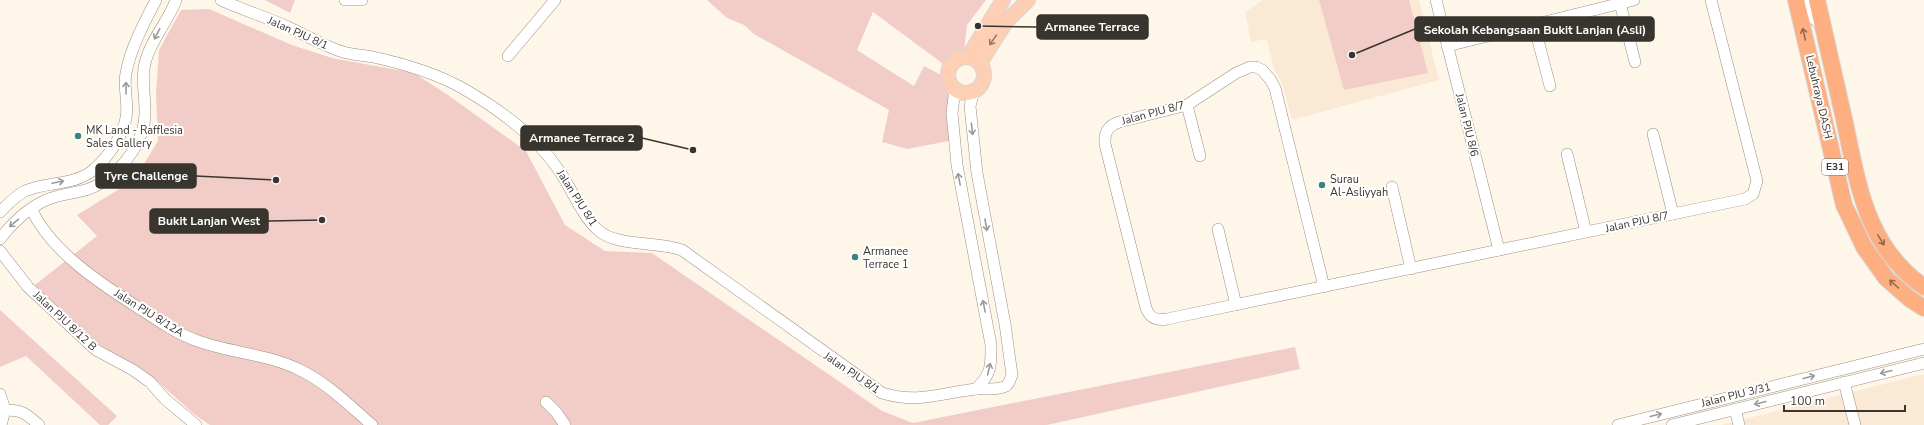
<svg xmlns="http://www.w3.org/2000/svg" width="1924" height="425" font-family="'Nunito Sans',sans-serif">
<rect width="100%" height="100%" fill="#fff6ea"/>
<g fill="#faead5">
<path d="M 1263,0 L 1419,0 L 1439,80 L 1292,120 L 1282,84 L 1273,67 L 1267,39 L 1251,42 L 1245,12 Z"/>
<path d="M 1924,374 L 1924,425 L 1721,425 Z"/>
</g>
<g fill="#f2cdc8">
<path d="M 265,0 L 295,0 L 290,13 Z"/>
<path d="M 707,0 L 986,0 L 967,25 L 964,52 L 950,54 L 946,66 L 873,12 L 857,50 L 914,86 L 924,66 L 945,77 L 950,90 L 949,141 L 907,149 L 882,142 L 889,110 L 754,34 L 744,25 L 727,18 Z"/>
<path d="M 1319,0 L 1409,0 L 1428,73 L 1344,90 Z"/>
<path d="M 209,9 L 292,45 L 332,58 L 414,73 L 445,93 L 526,151 L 565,225 L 605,251 L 652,253 L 882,411 L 913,423 L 1295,347 L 1300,369 L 1047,425 L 210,425 L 195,415 L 156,380 L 100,345 L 35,285 L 97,236 L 77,215 L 134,180 L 158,141 L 156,94 L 159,50 L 181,10 Z"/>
<path d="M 0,310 L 117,416 L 108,425 L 100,425 L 26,356 L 0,367 Z"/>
</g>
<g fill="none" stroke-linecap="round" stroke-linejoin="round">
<g stroke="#9b9083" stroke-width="12">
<g id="minor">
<path d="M 221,0 C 243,10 266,17 288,27 C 307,36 324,46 343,52 C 353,55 364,55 373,57 C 405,64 436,73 464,89 C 500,110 535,135 558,169 C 571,187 582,216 598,230 C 616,247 657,241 682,250 L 882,393 C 919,404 940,393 976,389 C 985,388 997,391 1006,386 C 1010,383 1010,379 1012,375 L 1005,324 L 977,173 L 970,106 L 974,91"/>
<path d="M 345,0 L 362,0"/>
<path d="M 1436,0 L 1499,250"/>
<path d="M 1808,0 L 1815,20"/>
<path d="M 1620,3 L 1635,62"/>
<path d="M 1534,25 L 1550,86"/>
<path d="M 1447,46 L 1634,0"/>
<path d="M 508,56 L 555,0"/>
<path d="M 955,89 L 952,113 L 957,165 L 991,345 C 991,366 992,373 976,389"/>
<path d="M 1187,105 L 1200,156"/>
<path d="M 1653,134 L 1673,214"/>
<path d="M 1567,154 L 1586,232"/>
<path d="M 1392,187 L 1411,269"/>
<path d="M 32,210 C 51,252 104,286 142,310 C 160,322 178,334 198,341 C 231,353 268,354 300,370 C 327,383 349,405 372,425"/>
<path d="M 0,212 C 8,204 15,196 25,191 C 46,182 74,185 92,171 C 106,160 123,136 126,118 C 129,104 123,88 126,73 C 131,47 144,23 156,0"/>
<path d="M 1218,229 L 1236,305"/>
<path d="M 0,239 C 11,224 28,208 46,200 C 64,192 85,194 101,183 C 124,169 146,139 145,111 C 145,94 141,79 145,63 C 151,39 168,22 176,0"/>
<path d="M 0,251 L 28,287 L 96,350 L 133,370 L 150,382 L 165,399 L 196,425"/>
<path d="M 1324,287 L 1275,88 L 1270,79 L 1262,70 L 1256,67 L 1250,67 L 1236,73 L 1187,105 L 1119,122 C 1108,126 1104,132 1105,144 L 1146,308 C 1150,318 1156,321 1167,319 L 1745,199 L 1753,194 L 1757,181 L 1711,0"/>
<path d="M 1844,382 L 1855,425"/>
<path d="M 0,394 L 5,410 L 1,425"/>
<path d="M 546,402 L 556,412 L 565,425"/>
<path d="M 1735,409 L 1739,425"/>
<path d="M 5,410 C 23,410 26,414 39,425"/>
<path d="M 1618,425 L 1924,349"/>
<path d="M 1672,425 L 1924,363"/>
</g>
</g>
<g stroke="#d7d6d5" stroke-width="16">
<g id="major">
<path d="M 968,57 L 1003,0"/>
<circle cx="966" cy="75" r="18"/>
<path d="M 980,63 L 1006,22 L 1028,0"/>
</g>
</g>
<g stroke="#d7d6d5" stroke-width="18">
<g id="highway">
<path d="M 1796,0 L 1844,205 L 1864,247 L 1886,278 L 1910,299 L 1924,308"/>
<path d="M 1817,0 C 1826,40 1835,79 1844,119 C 1858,183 1865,246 1924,287"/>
</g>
</g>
<use href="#minor" stroke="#fff" stroke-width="11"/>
<use href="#major" stroke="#fecfb4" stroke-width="14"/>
<use href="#highway" stroke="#feaf82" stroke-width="16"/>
</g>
<defs><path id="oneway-shaft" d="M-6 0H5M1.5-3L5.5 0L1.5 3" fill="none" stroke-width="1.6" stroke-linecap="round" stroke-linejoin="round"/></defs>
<g stroke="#9c9a96">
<use href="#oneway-shaft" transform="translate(157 34) rotate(118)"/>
<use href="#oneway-shaft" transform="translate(126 88) rotate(-90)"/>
<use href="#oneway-shaft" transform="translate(972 129) rotate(84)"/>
<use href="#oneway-shaft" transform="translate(959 179) rotate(-101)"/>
<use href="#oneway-shaft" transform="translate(58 182) rotate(-12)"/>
<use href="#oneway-shaft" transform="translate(14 223) rotate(140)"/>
<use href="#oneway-shaft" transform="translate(986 225) rotate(80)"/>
<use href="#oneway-shaft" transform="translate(984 306) rotate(-101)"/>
<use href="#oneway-shaft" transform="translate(989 369) rotate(-77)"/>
<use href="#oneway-shaft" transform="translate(1886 372) rotate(166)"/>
<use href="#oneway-shaft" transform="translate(1809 377) rotate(-14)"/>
<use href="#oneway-shaft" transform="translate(1760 403) rotate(166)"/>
<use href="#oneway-shaft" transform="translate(1656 415) rotate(-14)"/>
</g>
<g stroke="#916b54">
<use href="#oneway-shaft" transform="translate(1804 34) rotate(-103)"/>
<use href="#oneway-shaft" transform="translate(1881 240) rotate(58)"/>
<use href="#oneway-shaft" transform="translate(1894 284) rotate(-138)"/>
</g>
<use stroke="#917a6a" href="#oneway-shaft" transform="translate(993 40) rotate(125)"/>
<g fill="#3b8382" stroke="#fff" stroke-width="1.5">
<circle cx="78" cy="136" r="4"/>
<circle cx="1322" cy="185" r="4"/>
<circle cx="855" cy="257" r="4"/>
</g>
<g text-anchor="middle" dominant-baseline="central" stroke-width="4" stroke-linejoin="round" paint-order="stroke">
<rect fill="#fff" stroke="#74716d" stroke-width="1" x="1822" y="159" width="26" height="16" rx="3"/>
<g font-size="10" font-weight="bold" fill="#38342e">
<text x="1835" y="167">E31</text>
</g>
<g font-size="11" fill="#38342e" stroke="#fff">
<text transform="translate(298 33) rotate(24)">Jalan PJU 8/1</text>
<text transform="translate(1819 97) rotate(77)">Lebuhraya DASH</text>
<text transform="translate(1153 113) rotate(-15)">Jalan PJU 8/7</text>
<text transform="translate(1467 125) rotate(76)">Jalan PJU 8/6</text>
<text transform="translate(577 198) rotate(57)">Jalan PJU 8/1</text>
<text transform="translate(1637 222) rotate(-12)">Jalan PJU 8/7</text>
<text transform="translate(149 313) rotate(32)">Jalan PJU 8/12A</text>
<text transform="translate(65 321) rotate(43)">Jalan PJU 8/12 B</text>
<text transform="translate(852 373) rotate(34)">Jalan PJU 8/1</text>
<text transform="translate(1736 395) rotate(-14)">Jalan PJU 3/31</text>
</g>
<g font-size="11" fill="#38342e" stroke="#fff" text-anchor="start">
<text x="86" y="130">MK Land - Rafflesia<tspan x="86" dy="13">Sales Gallery</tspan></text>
<text x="1330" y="179">Surau<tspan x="1330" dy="13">Al-Asliyyah</tspan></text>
<text x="863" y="251">Armanee<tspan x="863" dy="13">Terrace 1</tspan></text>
</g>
</g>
<path fill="none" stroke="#38342e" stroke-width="1.5" d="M978 26L1037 27M1352 55L1415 29M693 150L642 138M276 180L196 176M322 220L268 221"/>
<g fill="#38342e" stroke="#fff" stroke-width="1.5">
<circle cx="978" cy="26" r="4"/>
<circle cx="1352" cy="55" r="4"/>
<circle cx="693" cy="150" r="4"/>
<circle cx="276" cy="180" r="4"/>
<circle cx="322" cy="220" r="4"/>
</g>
<g fill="#38342e" stroke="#38342e" stroke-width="1.5">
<rect x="1037" y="15" width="111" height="24" rx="4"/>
<rect x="1415" y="17" width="239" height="24" rx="4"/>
<rect x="521" y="126" width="121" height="24" rx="4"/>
<rect x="96" y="164" width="100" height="24" rx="4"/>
<rect x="150" y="209" width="118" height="24" rx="4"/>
</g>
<g font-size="12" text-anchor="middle" font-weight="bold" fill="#fff">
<text x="1092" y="31">Armanee Terrace</text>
<text x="1535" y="34">Sekolah Kebangsaan Bukit Lanjan (Asli)</text>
<text x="582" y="142">Armanee Terrace 2</text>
<text x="146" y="180">Tyre Challenge</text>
<text x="209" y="225">Bukit Lanjan West</text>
</g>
<path d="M1784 405v6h121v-6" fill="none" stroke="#38342e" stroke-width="2"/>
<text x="1790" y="405" font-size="12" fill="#38342e" stroke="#ffffff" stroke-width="3" paint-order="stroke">100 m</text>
</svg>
